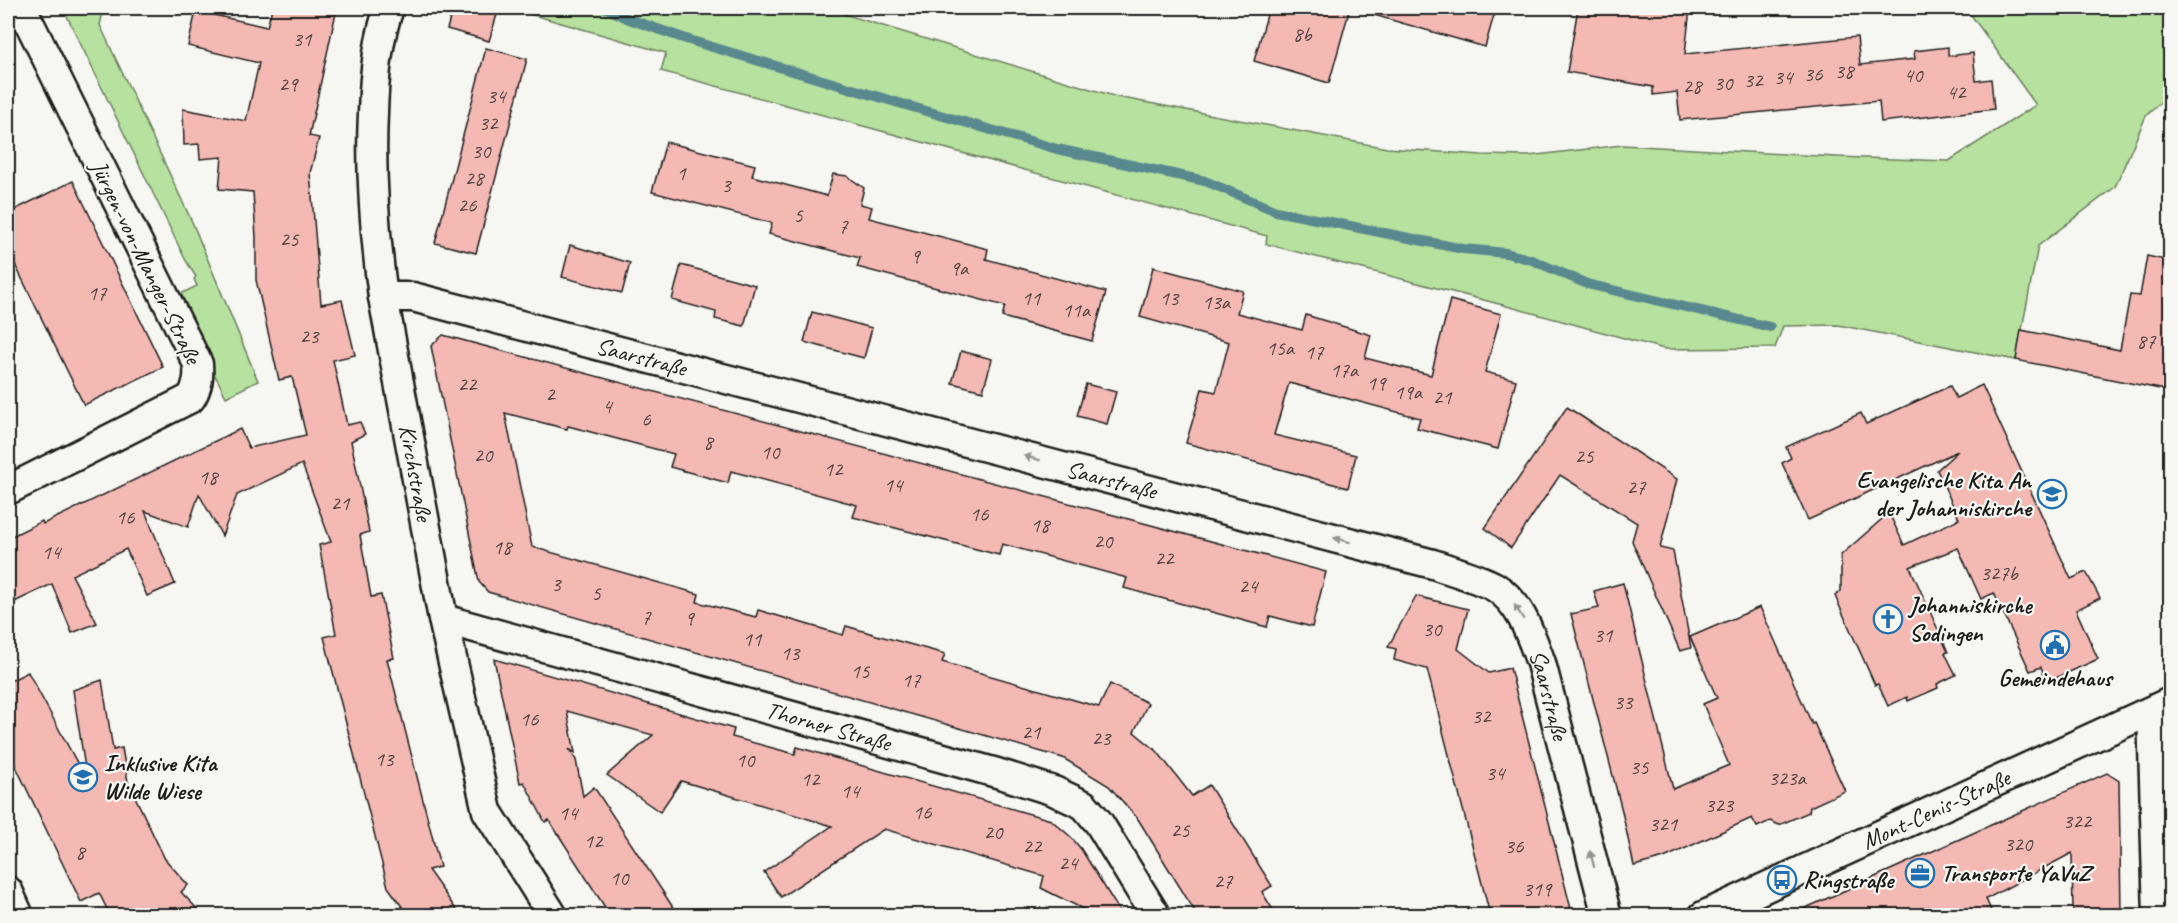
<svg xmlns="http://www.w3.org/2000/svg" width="2178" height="923" font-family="Caveat,sans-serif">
<rect width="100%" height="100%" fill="#f6f6f2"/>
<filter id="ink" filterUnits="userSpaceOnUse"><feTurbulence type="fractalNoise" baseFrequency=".0167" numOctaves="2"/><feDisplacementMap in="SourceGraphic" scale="12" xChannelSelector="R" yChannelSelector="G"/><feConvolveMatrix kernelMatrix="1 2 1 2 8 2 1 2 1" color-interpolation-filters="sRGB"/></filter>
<g filter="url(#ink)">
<g fill="#b7e19e" stroke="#6a7e5d" stroke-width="1.5">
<path d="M 64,8 L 104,8 L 100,25 L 193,224 L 258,381 L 226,397 L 176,296 L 197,286 L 194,279 L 196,277 L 185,259 L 67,16 Z"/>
<path d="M 509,8 L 824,8 L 1117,97 L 1387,148 L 1481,155 L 1528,156 L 1622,145 L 1836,157 L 1949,161 L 2036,105 L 1966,8 L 2170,8 L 2169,25 L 2170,26 L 2170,93 L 2146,116 L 2115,187 L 2038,246 L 2016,360 L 1838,325 L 1783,326 L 1775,348 L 1664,349 L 1503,305 L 1266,244 L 1267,236 L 661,71 L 666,53 Z"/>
</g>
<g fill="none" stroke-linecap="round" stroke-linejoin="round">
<path stroke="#59898e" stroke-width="10" d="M 606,8 L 629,19 L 689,40 L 909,106 L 1057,149 L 1205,181 L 1276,211 L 1463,249 L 1506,253 L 1532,260 L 1587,284 L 1770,327"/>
</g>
<g fill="#f5b9b3" stroke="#1c1c1c" stroke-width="1.5">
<path d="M 272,8 L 337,8 L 309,136 L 319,138 L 310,173 L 321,304 L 342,300 L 355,355 L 333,360 L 347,425 L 360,422 L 365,434 L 351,441 L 369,532 L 360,535 L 371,597 L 381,595 L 394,658 L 387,659 L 440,867 L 428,870 L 460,915 L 408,915 L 388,887 L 324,637 L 336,634 L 319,545 L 331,542 L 302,464 L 237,495 L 222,536 L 199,494 L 188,527 L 145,511 L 175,584 L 147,596 L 126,549 L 72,575 L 97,623 L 72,633 L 52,584 L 8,605 L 8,538 L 42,521 L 43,524 L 240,429 L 249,448 L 306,435 L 292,377 L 279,380 L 256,280 L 256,237 L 253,192 L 219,189 L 222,157 L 200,159 L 199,144 L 184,145 L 183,109 L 246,121 L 259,63 L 188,46 L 196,11 L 267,27 Z"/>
<path d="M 453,8 L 499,8 L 489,41 L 447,29 Z"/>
<path d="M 1269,8 L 1350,8 L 1329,83 L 1254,61 Z"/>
<path d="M 1375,8 L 1496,8 L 1485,47 L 1374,15 Z"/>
<path d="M 1578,8 L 1690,8 L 1685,54 L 1857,37 L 1860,65 L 1915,59 L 1914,51 L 1948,47 L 1948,56 L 1973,53 L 1976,81 L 1991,79 L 1994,109 L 1881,122 L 1879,101 L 1680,120 L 1677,92 L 1653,95 L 1653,87 L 1567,72 Z"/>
<path d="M 486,48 L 527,59 L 476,253 L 435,243 Z"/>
<path d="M 666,142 L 755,165 L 752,176 L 827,196 L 833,174 L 847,176 L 864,188 L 860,204 L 872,207 L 869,218 L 988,249 L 986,259 L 1106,292 L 1092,341 L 1002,317 L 1005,306 L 857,267 L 860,258 L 769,234 L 772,223 L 652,192 Z"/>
<path d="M 73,181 L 163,367 L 84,405 L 8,250 L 8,213 Z"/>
<path d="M 570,245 L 630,263 L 622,293 L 562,277 Z"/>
<path d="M 2147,256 L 2170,261 L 2170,391 L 2016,360 L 2021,330 L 2120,350 L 2130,295 L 2140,296 Z"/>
<path d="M 681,265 L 755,285 L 744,326 L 715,319 L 716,312 L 672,300 Z"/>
<path d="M 1153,267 L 1243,291 L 1237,313 L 1302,330 L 1306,315 L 1371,335 L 1365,358 L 1431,375 L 1450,300 L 1501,314 L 1485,372 L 1516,380 L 1498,449 L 1417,428 L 1420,418 L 1289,383 L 1274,435 L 1356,455 L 1348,488 L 1186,443 L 1202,389 L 1216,392 L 1229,342 L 1140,317 Z"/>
<path d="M 812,312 L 872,328 L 864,358 L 804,342 Z"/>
<path d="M 443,335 L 1326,572 L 1312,627 L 1270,616 L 1267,627 L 1124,588 L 1127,578 L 1002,544 L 999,555 L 911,532 L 853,517 L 857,505 L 731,471 L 728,483 L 670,467 L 674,454 L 568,426 L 567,429 L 505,413 L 532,547 L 699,594 L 697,602 L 756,617 L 758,610 L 843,635 L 846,626 L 880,636 L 945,654 L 942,662 L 1099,707 L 1110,684 L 1148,703 L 1134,732 L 1157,751 L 1192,796 L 1209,785 L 1272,886 L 1262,892 L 1276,915 L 1197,915 L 1138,819 L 1109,786 L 1063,758 L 488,592 L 479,582 L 431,346 Z"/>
<path d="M 961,351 L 992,359 L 983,391 L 952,383 Z"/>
<path d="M 1086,384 L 1116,392 L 1107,424 L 1077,416 Z"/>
<path d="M 1982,385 L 2071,579 L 2086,572 L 2100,598 L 2076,610 L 2098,659 L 2047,682 L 2041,667 L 2030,671 L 1994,593 L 1981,599 L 1958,548 L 1910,567 L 1948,652 L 1945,653 L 1956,675 L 1937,684 L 1938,688 L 1908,701 L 1907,697 L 1888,706 L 1878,684 L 1875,685 L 1835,596 L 1841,591 L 1841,555 L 1889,513 L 1904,545 L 1959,519 L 1937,470 L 1958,451 L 1808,520 L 1782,463 L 1791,458 L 1786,447 L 1861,413 L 1866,424 L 1950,386 L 1956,398 Z"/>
<path d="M 1567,407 L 1677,479 L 1660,548 L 1673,551 L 1691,648 L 1680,651 L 1632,541 L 1637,523 L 1560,475 L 1511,548 L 1485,528 Z"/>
<path d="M 1623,583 L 1673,789 L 1729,765 L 1703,704 L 1717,698 L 1690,637 L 1760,607 L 1812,724 L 1814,723 L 1845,791 L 1810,807 L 1809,812 L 1779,825 L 1770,821 L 1757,827 L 1752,818 L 1664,858 L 1634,866 L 1622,811 L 1571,614 L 1599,608 L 1594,591 Z"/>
<path d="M 1416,596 L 1468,609 L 1458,649 L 1489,673 L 1510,668 L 1571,909 L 1568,910 L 1570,915 L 1490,915 L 1427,669 L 1394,660 L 1396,649 L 1388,647 Z"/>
<path d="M 494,659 L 734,729 L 732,737 L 795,754 L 797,747 L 1051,820 L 1071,837 L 1081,849 L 1122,915 L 1095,915 L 1041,888 L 1044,876 L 884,829 L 781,897 L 764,872 L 832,826 L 681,781 L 660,812 L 607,775 L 653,735 L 567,711 L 575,753 L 569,749 L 576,760 L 583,796 L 594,787 L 678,915 L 610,915 L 549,820 L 545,822 L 524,782 L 520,783 Z"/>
<path d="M 28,672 L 87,781 L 73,690 L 102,680 L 113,750 L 122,748 L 128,782 L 165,859 L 188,885 L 181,892 L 203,915 L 110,915 L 99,893 L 81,902 L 8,750 L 8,682 Z"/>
<path d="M 2107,773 L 2119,781 L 2121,915 L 2073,915 L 2072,853 L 1986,899 L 1993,915 L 1790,915 Z"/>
</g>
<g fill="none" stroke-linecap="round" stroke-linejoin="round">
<g stroke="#1c1c1c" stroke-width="33">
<g id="minor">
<path id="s1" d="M 389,8 C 377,41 374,78 373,113 C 370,175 375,236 383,297 L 443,619 L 487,811 L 553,916"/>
<path id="s2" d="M 383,297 L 413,297 L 1433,564 C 1453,571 1476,577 1495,587 C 1521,603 1531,636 1541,663 L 1607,916"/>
<path d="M 8,490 L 191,398 C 198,386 199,377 198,364 L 22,8"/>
<path id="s3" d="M 443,619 L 997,773 L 1054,791 L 1084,805 L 1099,823 L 1156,916"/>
<path d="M 2152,711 L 2158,916"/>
<path d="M 8,891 L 19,916"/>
<path id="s4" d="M 1703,916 L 2170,702"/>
</g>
</g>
<use href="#minor" stroke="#f6f6f2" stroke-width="28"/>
</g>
<defs><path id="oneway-solid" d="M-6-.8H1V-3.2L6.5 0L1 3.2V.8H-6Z" transform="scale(1.5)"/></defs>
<g fill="#949492">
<use href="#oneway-solid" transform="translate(1032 458) rotate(-165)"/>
<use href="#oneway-solid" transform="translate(1342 540) rotate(-165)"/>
<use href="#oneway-solid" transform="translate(1519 612) rotate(-122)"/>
<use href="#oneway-solid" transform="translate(1592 859) rotate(-105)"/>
</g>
</g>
<defs>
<g id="school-ring" transform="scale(1.5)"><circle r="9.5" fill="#f6f6f2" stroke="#1f6fb2" stroke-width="1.5"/><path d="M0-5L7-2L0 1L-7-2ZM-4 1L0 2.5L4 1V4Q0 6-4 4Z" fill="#1f6fb2"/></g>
<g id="church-ring" transform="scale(1.5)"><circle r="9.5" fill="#f6f6f2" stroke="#1f6fb2" stroke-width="1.5"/><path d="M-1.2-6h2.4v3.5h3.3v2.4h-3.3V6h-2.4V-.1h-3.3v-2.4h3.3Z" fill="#1f6fb2"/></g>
<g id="civic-ring" transform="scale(1.5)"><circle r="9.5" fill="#f6f6f2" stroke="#1f6fb2" stroke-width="1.5"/><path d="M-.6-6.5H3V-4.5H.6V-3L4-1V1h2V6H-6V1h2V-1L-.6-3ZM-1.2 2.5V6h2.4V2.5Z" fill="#1f6fb2"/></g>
<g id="office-ring" transform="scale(1.5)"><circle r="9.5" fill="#f6f6f2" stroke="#1f6fb2" stroke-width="1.5"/><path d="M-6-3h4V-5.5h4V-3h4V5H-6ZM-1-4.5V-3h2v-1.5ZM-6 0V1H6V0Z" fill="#1f6fb2"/></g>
<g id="bus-ring" transform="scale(1.5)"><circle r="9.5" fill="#f6f6f2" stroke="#1f6fb2" stroke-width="1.5"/><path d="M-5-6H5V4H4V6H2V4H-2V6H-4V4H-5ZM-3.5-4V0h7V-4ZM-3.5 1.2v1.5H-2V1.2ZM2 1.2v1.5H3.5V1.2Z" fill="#1f6fb2"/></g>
</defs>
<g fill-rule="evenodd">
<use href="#school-ring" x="2052" y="494"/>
<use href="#church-ring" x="1888" y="619"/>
<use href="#civic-ring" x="2055" y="645"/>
<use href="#school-ring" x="83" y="777"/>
<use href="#office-ring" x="1920" y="873"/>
<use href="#bus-ring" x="1782" y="880"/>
</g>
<g text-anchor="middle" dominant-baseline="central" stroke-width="4.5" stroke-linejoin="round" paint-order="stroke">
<g font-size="21" fill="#524342">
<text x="1302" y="34">8b</text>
<text x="302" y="39">31</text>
<text x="1844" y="71">38</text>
<text x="1813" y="74">36</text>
<text x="1913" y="75">40</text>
<text x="1783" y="77">34</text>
<text x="1753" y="80">32</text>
<text x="1723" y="83">30</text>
<text x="288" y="84">29</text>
<text x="1692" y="86">28</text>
<text x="1956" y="92">42</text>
<text x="496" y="96">34</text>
<text x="488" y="123">32</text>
<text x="481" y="151">30</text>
<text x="681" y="173">1</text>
<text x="474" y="178">28</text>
<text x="726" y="185">3</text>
<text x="467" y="205">26</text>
<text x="798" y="215">5</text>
<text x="843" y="226">7</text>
<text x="289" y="239">25</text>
<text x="915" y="256">9</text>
<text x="959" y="268">9a</text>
<text x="97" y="293">17</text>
<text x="1031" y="298">11</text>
<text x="1169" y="298">13</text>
<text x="1216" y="302">13a</text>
<text x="1076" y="310">11a</text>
<text x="309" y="336">23</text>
<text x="2146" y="341">87</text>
<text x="1280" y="348">15a</text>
<text x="1314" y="352">17</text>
<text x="1344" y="370">17a</text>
<text x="1376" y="383">19</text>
<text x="467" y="384">22</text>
<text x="1408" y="392">19a</text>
<text x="550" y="394">2</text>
<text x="1442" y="397">21</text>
<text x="607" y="406">4</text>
<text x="646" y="419">6</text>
<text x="708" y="442">8</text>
<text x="770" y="452">10</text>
<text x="483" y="455">20</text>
<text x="1584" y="456">25</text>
<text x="833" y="469">12</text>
<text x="208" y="477">18</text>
<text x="893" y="485">14</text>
<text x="1636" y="487">27</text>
<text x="340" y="503">21</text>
<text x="979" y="514">16</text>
<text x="125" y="517">16</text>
<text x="1040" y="525">18</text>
<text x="1103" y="541">20</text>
<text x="502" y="547">18</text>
<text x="51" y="552">14</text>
<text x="1164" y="558">22</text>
<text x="1999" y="573">327b</text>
<text x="556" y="584">3</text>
<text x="1248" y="586">24</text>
<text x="596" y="593">5</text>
<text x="646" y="617">7</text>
<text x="689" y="618">9</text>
<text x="1432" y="629">30</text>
<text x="1603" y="635">31</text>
<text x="752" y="639">11</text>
<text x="790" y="653">13</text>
<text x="860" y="671">15</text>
<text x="911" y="680">17</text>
<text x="1623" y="702">33</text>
<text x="1481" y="716">32</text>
<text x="529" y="719">16</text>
<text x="1031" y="732">21</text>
<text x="1101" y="738">23</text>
<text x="384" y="759">13</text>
<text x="745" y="760">10</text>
<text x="1639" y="767">35</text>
<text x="1495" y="773">34</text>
<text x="1787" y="778">323a</text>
<text x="810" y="779">12</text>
<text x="850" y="791">14</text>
<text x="1719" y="805">323</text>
<text x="922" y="812">16</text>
<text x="568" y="813">14</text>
<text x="2077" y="821">322</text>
<text x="1663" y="824">321</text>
<text x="1180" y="830">25</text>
<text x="993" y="832">20</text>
<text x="593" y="841">12</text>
<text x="2018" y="844">320</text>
<text x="1032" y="846">22</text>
<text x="1514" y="846">36</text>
<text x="80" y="852">8</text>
<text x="1068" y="863">24</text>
<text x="619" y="878">10</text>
<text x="1223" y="881">27</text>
<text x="1537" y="889">319</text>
</g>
<g font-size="24" fill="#1c1c1c" stroke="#f6f6f2">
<text transform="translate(146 262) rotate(64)">Jürgen-von-Manger-Straße</text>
<text stroke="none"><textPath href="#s2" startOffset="266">Saarstraße</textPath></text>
<text stroke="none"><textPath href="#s1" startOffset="470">Kirchstraße</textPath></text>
<text stroke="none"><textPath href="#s2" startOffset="752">Saarstraße</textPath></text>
<text stroke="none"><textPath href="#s2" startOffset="1274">Saarstraße</textPath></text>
<text stroke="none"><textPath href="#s3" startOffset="400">Thorner Straße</textPath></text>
<text stroke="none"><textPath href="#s4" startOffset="256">Mont-Cenis-Straße</textPath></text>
</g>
<g font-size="24" font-weight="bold" fill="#1c1c1c" stroke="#f6f6f2" text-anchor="start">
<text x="2031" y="480" text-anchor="end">Evangelische Kita An<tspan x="2031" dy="28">der Johanniskirche</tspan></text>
<text x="1909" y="605">Johanniskirche<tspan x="1909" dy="28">Sodingen</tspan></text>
<text x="2055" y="678" text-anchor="middle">Gemeindehaus</text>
<text x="104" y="763">Inklusive Kita<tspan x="104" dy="28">Wilde Wiese</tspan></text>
<text x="1941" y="873">Transporte YaVuZ</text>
<text x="1803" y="880">Ringstraße</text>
</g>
</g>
<rect width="2178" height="923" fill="none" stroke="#f6f6f2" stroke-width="30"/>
<rect x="15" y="15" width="2148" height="893" fill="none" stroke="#1c1c1c" stroke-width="2" filter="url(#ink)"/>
</svg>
